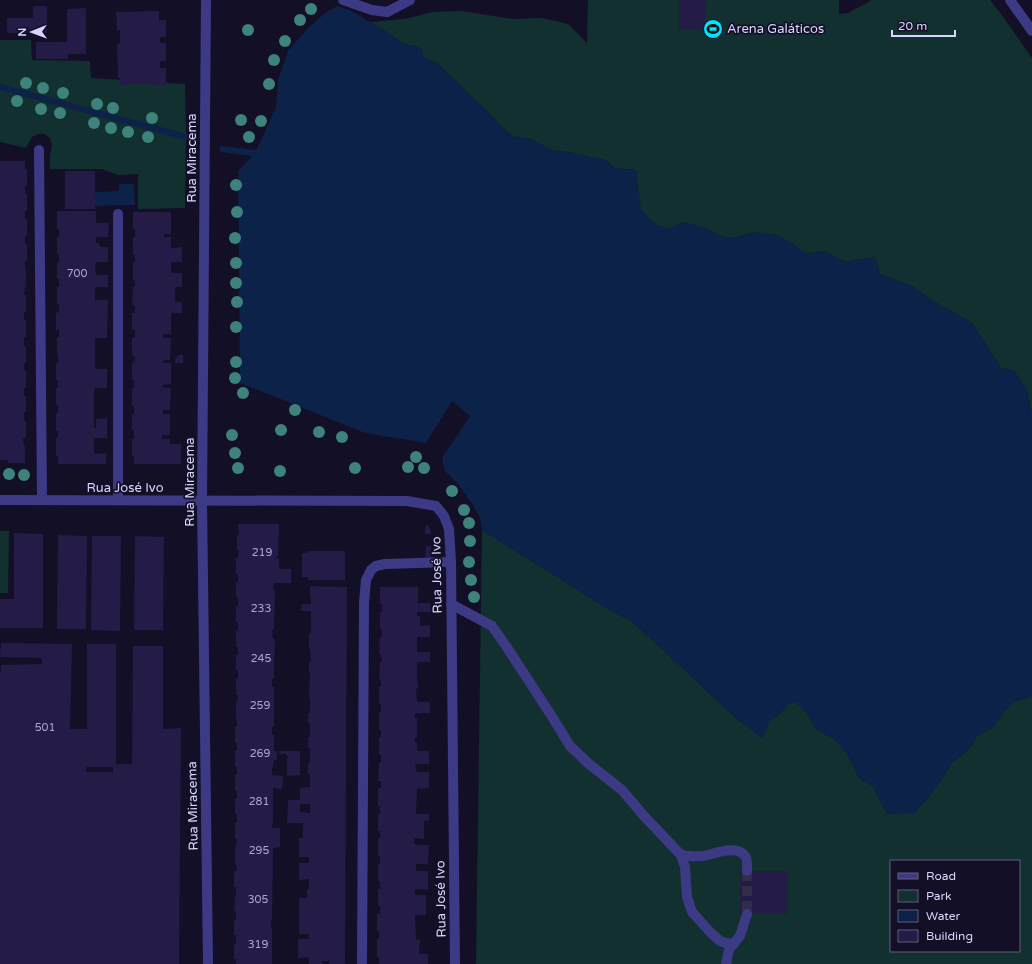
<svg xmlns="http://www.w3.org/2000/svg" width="1032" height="964" font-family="'Varela Round',sans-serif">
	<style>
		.green { fill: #12302f; fill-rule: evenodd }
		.water { fill: #0c2248 }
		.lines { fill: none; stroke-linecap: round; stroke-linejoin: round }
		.stream { stroke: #0c2248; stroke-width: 6 }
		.building { fill: #241b47; fill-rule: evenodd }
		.street-tunnel { stroke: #312d47; stroke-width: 10; stroke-dasharray: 10 5; stroke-linecap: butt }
		.lane { stroke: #3d3a85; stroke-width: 10 }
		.street { stroke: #3d3a85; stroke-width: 10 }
		.tree { fill: #3d827b }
		.labels { text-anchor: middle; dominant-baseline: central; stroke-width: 3.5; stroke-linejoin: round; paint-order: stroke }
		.number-label { font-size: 11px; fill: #aca6d1 }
		.poi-label { font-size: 13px; fill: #d9d4ff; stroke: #130f26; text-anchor: start }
		.street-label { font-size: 13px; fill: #d9d4ff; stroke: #130f26 }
	</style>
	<rect width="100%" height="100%" fill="#130f26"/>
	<g class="green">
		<path d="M588,0h251v14l9,-1 24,-13h118l14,18 28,40v354h-1l-4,-22 -13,-19 -13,-3 -29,-45 -39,-22 -21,-15 -32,-12 -5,-17 -29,5 -22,-11 -18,3 -16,-12 -36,-10 -20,6 -11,-1 -19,-9 -21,-6 -14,7 -12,-4 -9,-7 -8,-10 -4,-38 -21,-2 -11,-8 -37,-8 -16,-2 -20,-11 -16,-2 -9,-6 -16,-17 -52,-50 -15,-7 -3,-10 -16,-3 -14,-10 -20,-12 35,-3 28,-7 29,-1 50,8 30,-1 26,6 19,19z"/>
		<path d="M0,40h31l1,20 58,1 1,17 94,6 1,53 -1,71 -47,1v-35l-20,1 -16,-6h-52v-13l2,-11 -2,-7 -5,-4h-7l-6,3 -6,11 -26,-6z"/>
		<path d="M482,530l126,79 25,13 104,97 26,19 6,-16 9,-7 10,-11 8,-2 11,11 9,16 20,11 13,17 10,21 14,8 14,28 28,-2 20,-23 17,-26 19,-16 5,-10 17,-10 11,-16 10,-9 15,-5 3,-3v270h-556zM891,861h128v90h-128z"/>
		<path d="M0,531h9l-1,62h-8z"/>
	</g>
	<g class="water">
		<path d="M337,6l13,4 40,24 14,10 16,3 3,5v5l15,7 52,50 16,17 9,6 16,2 20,11 16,2 37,8 11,8 21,2 5,38 7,10 9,7 12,4 14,-7 21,6 19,9 11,1 20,-6 21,2 15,8 16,12 18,-3 22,11 29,-5 5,17 32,12 21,15 39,22 29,45 13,3 13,19 4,22h1v282l-3,3 -15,5 -10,9 -11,16 -17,10 -5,10 -19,16 -17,26 -20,24 -28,1 -14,-28 -14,-8 -10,-21 -13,-16 -20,-12 -9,-16 -11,-11 -8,2 -10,11 -9,7 -6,17 -26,-20 -104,-97 -25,-13 -126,-79 -2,-12 -7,-13 -15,-21 -13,-13 -3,-13 28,-42 -18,-15 -26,42 -61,-10 -125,-50 -2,-212 17,-18 21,-46 2,-27 10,-29 19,-22 18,-16z"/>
		<path d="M119,184h15l1,21 -40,1v-14l24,-1z"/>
	</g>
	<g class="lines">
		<g class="stream">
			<path d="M0,87l186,50"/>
			<path d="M222,149l33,4 7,3"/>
		</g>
	</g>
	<g class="building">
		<path d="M679,0h27l-1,29 -26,1z"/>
		<path d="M33,6h14v27h-40v-15h26z"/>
		<path d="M86,8v46h-18v5h-32v-17h31v-33z"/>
		<path d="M159,11v9h7v17h-6v6h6v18h-6v7h6v17h-15v-1h-22v1h-9v-7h-2l-1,-34 3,-1v-13h-3l-1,-18z"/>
		<path d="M0,161h25v8h2v17h-2v8h2v17h-2v8h2v17h-2v8h2v17h-2v8h1v18h-1l-1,8h2v17h-2v8h2v17h-2v9h2v17h-2v8h2v17h-2v8h2v16h-2v9h2v17h-3l1,8h1v17h-17v-3h-8z"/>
		<rect x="65" y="171" width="30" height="38"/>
		<path d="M57,211h39v12h13l-1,14h-12v6h3l1,4h8v15h-12l-1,5 1,8h12v12h-13v13h13l-1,38h-12v31h12v19h-12l-1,5v35h2v-9l11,-1v20h-13v16l12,-1v11h-48v-8h-2v-18h2v-7h-2v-18h2v-8h-2v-17h2v-8h-2v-17h2v-8h-1v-18h2v-7h-3v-18l3,1v-9l-2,1v-18h2v-8h-2v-17h2v-8h-2v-17h2v-8h-2z"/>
		<path d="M133,212h38v22h-7v3h7v11l11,-1v15h-11v11h11v14h-7v15h7v11h-11v21h-8v4h8l-1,22h-7v3h8v21l-8,1v3h8l-1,22h-7v4h7v21h-8v4h8v5h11v20h-47v-8h-2v-17h2v-9h-2v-16h2v-8h-2v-18h2v-8h-2v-17h2l1,-7h-3v-18h3v-8h-3v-17h3v-8h-3l1,-18h2v-7h-2v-18h2v-7h-2v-18h2v-8h-2z"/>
		<path d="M179,355h4v8h-8v-4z"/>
		<path d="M238,524h41l-1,32h-2v2h3v11h12v14h-17l-1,7h2l-1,40h-2l1,9h2l-1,31v9h-2v8h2v40h-2v8h2v16h3v9h-3l-1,8 -1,-1v8l11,1 -1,13 -9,-1v35h-1v5h8v19l-7,1 -1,72h-1v8h1v36h-36v-5h-2v-15h2v-9h-2v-15h2v-9h-2l1,-15h1v-9h-2v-16h3l-1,-8h-1v-15l1,-1 1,-8h-2v-16h2v-9h-2v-15h2v-8h-2v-16h2v-8h-2v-16h2v-8h-2v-16h2v-8h-1v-16h1l1,-8h-2v-16l2,-1v-8h-2v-15h2v-8h-2v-17l2,1v-9h-2v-16h2v-9h-2v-15h2v-8h-2v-16h2l1,-8h-2v-15h2z"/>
		<path d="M428,525l2,4 1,5h-6v-8z"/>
		<path d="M14,533l29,1v94h-43v-29h14z"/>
		<path d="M58,535l29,1 -1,93h-29z"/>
		<path d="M92,536h29l-1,95 -29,-1z"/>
		<path d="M135,536l29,1 -1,93h-29z"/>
		<path d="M426,546h5v14h-6z"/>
		<path d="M308,551h37v29h-37v-3h-6v-24h6z"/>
		<path d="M310,586l37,1 -2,377h-16v-3h-7v3h-13v-7l-11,1v-19h11v-5h-10v-36h8v-9h2v-10l-10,1v-17h10v-6h-10v-19h4v-15h-16l1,-23h12v-12l10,-1v-13h-2v-11h2v-15h-2v-11h2v-14h-2v-10h2v-14h-1l1,-26h-1v-11h2l-1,-13h-1v-15l2,-1v-22h-10l1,-7h9v-6l-1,1zM300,804h10v9l-10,-1z"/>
		<path d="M380,587h38v16h12l1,9h-14v4h3v10l10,-1v12h-13v15h13v10h-13v21h1v5h-2l1,14h13v11h-15v5h2v20h-2v5h2v8h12v13h-14l2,8h12v16l-12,1 -1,21v4h13v7h-5v18l-10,-1v6h2v1h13l-1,19h-12v7h12v19l-13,-1v6h11v20h-11l1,25 4,-1 -1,15h9v10h-49v-7h-2v-18h2v-8h-2v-17h3v-8h-2v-17h2v-8h-2v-17h2v-8h-2v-18h2v-7h-2v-17l2,-1v-7h-2v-18h3v-7h-3l1,-18h2v-8h-2v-18h2v-7h-2v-18h2v-8h-2v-17h2v-8l-2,1 1,-18h2l-1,-8h-2l1,-17h2v-8h-2v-17h2v-8h-2z"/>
		<path d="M1,643l71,1 -2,85h17v-85h29v120h16l1,-118h30v83l18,-1 -2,236h-179v-292h1v-7l41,-1v-6l-42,-1zM86,765l1,2h26v5h-27z"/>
		<path d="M279,751h21v24l-13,1v-18h1v-2l-2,-1v-1h-7z"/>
		<rect x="740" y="871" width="48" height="43"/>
	</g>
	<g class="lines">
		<path class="street-tunnel" d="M747,871v43"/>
		<g class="lane">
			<path d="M39,150l3,350"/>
			<path d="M118,500v-286"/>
			<path d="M362,964l2,-361 2,-23 5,-10 5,-4 9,-2 66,-2"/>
		</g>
		<g class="street">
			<path d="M206,0l-4,501 6,463"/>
			<path d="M343,0l29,10 15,2 23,-12"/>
			<path d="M1010,0l22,31"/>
			<path d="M0,500l407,1 29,5 8,10 5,13 2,33 4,402"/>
			<path d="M451,604l41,22 14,20 45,69 19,31 19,18 33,26 22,26 37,39"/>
			<path d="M734,944l-8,-1 -6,-2 -9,-8 -19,-21 -5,-15 -2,-30 -4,-12c8,1 15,2 22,1 11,-2 34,-12 42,0 3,4 2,10 2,15"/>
			<path d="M726,964l3,-15 11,-13 7,-22"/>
		</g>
	</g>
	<g class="tree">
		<circle cx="311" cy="9" r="6"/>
		<circle cx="300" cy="20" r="6"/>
		<circle cx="248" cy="30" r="6"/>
		<circle cx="285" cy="41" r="6"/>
		<circle cx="274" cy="60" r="6"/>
		<circle cx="26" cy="83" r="6"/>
		<circle cx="269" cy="84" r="6"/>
		<circle cx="43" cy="88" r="6"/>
		<circle cx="63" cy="93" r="6"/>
		<circle cx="17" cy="101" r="6"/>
		<circle cx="97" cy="104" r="6"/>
		<circle cx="113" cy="108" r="6"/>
		<circle cx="41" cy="109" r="6"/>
		<circle cx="60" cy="113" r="6"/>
		<circle cx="152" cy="118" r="6"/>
		<circle cx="241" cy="120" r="6"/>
		<circle cx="261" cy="121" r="6"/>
		<circle cx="94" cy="123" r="6"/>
		<circle cx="111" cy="128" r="6"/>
		<circle cx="128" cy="132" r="6"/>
		<circle cx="148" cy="137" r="6"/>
		<circle cx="249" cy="137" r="6"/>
		<circle cx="236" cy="185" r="6"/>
		<circle cx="237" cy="212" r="6"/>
		<circle cx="235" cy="238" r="6"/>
		<circle cx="236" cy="263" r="6"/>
		<circle cx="236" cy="283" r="6"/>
		<circle cx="237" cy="302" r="6"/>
		<circle cx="236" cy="327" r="6"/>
		<circle cx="236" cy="362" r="6"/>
		<circle cx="235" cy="378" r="6"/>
		<circle cx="243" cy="393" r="6"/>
		<circle cx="295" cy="410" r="6"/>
		<circle cx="281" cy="430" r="6"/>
		<circle cx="319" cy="432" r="6"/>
		<circle cx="232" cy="435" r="6"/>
		<circle cx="342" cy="437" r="6"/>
		<circle cx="235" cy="453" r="6"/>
		<circle cx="416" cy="457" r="6"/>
		<circle cx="408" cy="467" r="6"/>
		<circle cx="238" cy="468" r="6"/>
		<circle cx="355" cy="468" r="6"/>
		<circle cx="424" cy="468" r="6"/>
		<circle cx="280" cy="471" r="6"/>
		<circle cx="9" cy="474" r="6"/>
		<circle cx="24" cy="475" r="6"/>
		<circle cx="452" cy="491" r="6"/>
		<circle cx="464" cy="510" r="6"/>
		<circle cx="469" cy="523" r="6"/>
		<circle cx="470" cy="541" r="6"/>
		<circle cx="469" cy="562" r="6"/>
		<circle cx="471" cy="580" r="6"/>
		<circle cx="474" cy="597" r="6"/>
	</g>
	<defs>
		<g id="stadium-disc" transform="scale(1)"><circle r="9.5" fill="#00e5ff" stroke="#130f26"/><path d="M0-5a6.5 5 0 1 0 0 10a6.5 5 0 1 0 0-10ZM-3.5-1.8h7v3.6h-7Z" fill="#111"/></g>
	</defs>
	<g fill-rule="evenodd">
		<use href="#stadium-disc" x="713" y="29"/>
	</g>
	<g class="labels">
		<g class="number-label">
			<text x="77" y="273">700</text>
			<text x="262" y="552">219</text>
			<text x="261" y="608">233</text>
			<text x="261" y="658">245</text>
			<text x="260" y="705">259</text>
			<text x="45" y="727">501</text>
			<text x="260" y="753">269</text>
			<text x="259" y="801">281</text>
			<text x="259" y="850">295</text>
			<text x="258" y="899">305</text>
			<text x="258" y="944">319</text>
		</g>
		<g class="poi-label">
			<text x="727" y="29">Arena Galáticos</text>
		</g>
		<g class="street-label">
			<text transform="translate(192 158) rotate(-90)">Rua Miracema</text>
			<text transform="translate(190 482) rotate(-90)">Rua Miracema</text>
			<text x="125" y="488">Rua José Ivo</text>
			<text transform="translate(437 575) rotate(-91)">Rua José Ivo</text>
			<text transform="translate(193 806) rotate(-91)">Rua Miracema</text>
			<text transform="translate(441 899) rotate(-91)">Rua José Ivo</text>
		</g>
	</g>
	<rect x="890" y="860" width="130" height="92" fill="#130f26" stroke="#625e7d"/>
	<rect x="898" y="873" width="20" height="6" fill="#3d3a85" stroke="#625e7d"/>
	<text x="926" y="880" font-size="12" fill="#d9d4ff">Road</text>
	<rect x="898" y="890" width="20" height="12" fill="#12302f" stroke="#625e7d"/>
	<text x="926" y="900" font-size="12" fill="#d9d4ff">Park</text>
	<rect x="898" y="910" width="20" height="12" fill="#0c2248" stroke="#625e7d"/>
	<text x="926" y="920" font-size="12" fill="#d9d4ff">Water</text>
	<rect x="898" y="930" width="20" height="12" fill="#241b47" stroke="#625e7d"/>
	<text x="926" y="940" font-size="12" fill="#d9d4ff">Building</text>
	<g transform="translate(32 32) rotate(269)" stroke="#130f26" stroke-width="3" paint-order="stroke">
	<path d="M0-3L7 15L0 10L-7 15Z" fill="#d9d4ff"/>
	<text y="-6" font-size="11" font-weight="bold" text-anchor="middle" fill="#d9d4ff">N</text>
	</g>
	<path d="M892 30v6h63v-6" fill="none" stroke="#d9d4ff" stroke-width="2"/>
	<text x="898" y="30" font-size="12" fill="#d9d4ff" stroke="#130f26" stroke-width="3" paint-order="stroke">20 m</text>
</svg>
